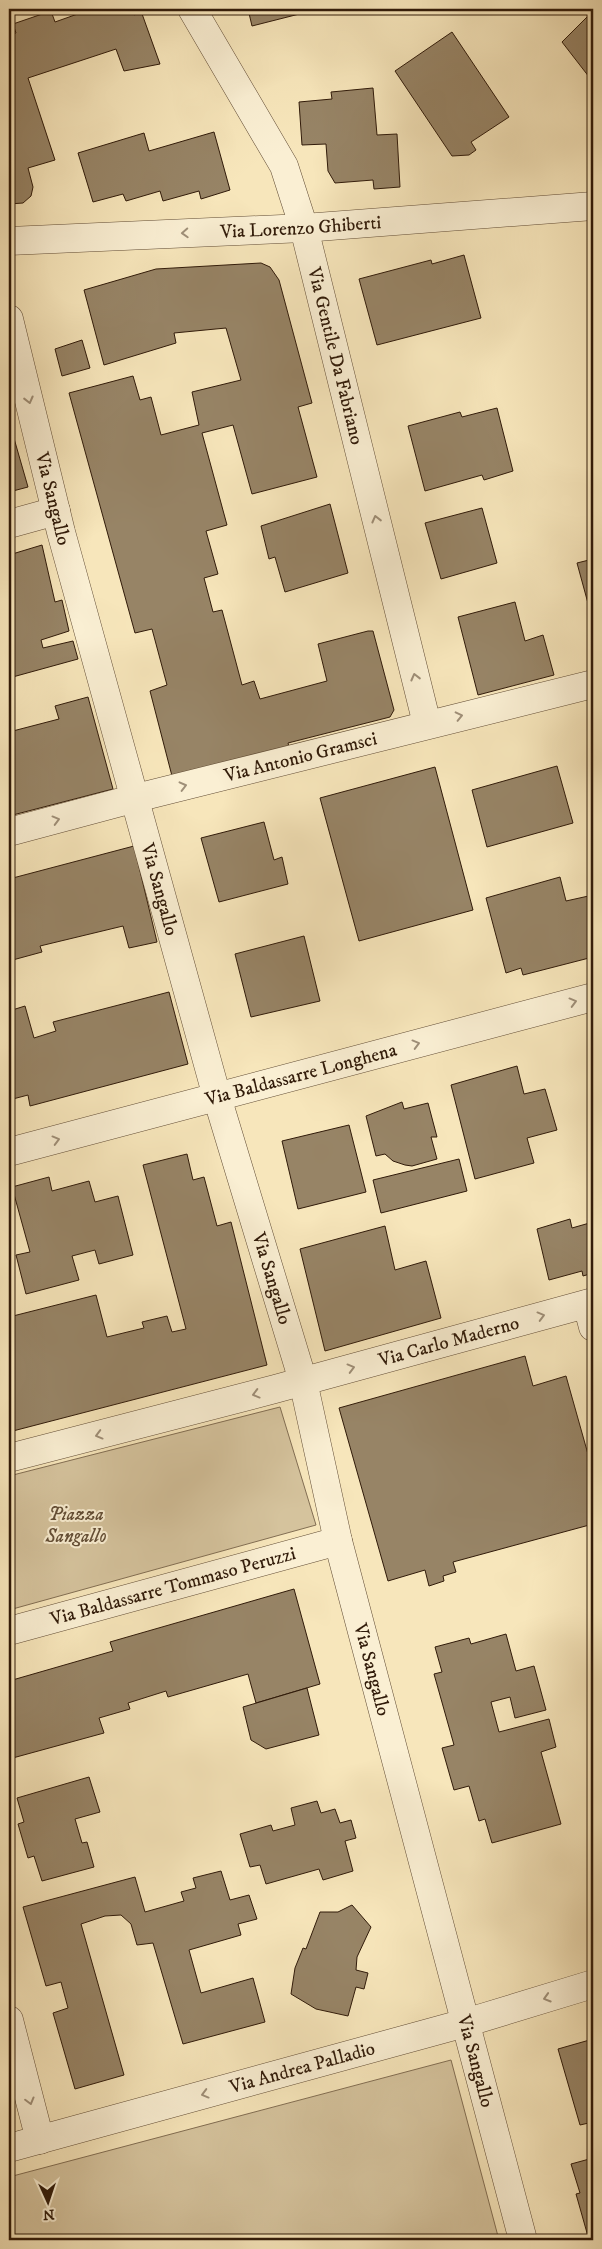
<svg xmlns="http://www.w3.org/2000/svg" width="602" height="2249" font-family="'IM FELL DW Pica',serif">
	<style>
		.green { fill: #d5c39d; stroke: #826e53 }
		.building { fill: #978466; stroke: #301a09 }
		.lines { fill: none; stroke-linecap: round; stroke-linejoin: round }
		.street-casing { stroke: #624d36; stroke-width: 29 }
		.street { stroke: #faefd3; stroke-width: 28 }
		.oneway { stroke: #9f8f78 }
		.labels { text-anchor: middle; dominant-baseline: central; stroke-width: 4; stroke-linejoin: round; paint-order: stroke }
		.street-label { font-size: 19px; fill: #301a09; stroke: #faefd3 }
		.park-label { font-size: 19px; font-style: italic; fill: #624d35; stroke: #faefd3 }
	</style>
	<rect width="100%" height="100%" fill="#f7e6bb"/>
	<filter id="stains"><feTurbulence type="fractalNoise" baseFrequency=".004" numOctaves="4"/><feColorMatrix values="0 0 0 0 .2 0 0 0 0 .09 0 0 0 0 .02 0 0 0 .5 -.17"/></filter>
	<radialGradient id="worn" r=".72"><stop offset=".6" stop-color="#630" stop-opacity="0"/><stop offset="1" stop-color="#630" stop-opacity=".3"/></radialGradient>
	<g class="green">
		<path d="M280,1407l36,118 -307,85v-134z"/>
		<path d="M451,2060l48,180h-490v-63z"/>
	</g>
	<g class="building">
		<path d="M86,9h45l3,6 7,-4 19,53 -36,7 -8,-22 -88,29 27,82 -27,8 5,19 -2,9 -8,7 -14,1v-169l7,-2 -3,-9 38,-13 4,11 31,-11z"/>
		<path d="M248,9h71l-67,17z"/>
		<path d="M593,11v71l-31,-40z"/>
		<path d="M452,32l57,85 -38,25 5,8 -7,5 -17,1 -57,-85z"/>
		<path d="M373,88l4,47 20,-1 3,53 -26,2 -1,-9 -38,3 -7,-12 -2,-27 -24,1 -3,-43 33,-3 -1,-7z"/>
		<path d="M214,132l16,58 -29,9 -2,-8 -36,10 -3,-10 -34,10 -3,-7 -30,8 -15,-49 66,-20 5,18z"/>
		<path d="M464,255l17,63 -104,27 -18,-66 72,-19 1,4z"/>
		<path d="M261,263l9,4 9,13 33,123 -14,4 19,70 -65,17 -19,-69 -31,8 25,92 -21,6 12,43 -14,4 9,34 9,-2 20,75 12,-4 6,18 67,-18 -9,-37 50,-13h5l21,79 -4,7 -102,26 1,4 -117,29 -22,-85 17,-6 -15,-56 -17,4 -66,-240 64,-17 7,24 11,-3 10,38 38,-10 -7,-33 49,-12 -15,-52 -52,5 2,10 -72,22 -20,-75 72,-21z"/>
		<path d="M82,340l8,28 -28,8 -7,-27z"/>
		<path d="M497,408l16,63 -29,9 -2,-5 -57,16 -17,-65 52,-14 2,5z"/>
		<path d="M9,421l19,66 -19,5z"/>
		<path d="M330,504l18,69 -63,19 -10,-35 -6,2 -8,-33z"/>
		<path d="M482,508l15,55 -56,16 -16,-56z"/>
		<path d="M42,545l13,57 7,-2 7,31 -28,9 2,8 30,-7 5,18 -69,19v-30l2,-1 -2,-6v-86z"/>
		<path d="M593,559v58l-1,1 -15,-55z"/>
		<path d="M515,602l10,39 18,-6 11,40 -76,20 -20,-78z"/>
		<path d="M88,697l25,92 -104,27v-84l50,-13 -4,-13z"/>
		<path d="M557,766l16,57 -86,24 -15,-57z"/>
		<path d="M435,767l38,143 -114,31 -39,-143z"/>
		<path d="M264,822l10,38 8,-3 6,27 -69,18 -18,-64z"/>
		<path d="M134,846l23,96 -28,6 -6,-22 -83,20 2,6 -33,9v-82z"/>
		<path d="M560,877l6,24 27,-6v62l-70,18 -2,-7 -15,5 -20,-75z"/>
		<path d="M304,936l16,65 -69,16 -16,-63z"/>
		<path d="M169,992l19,72 -158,42 -2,-11 -19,5v-89l16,-5 9,32 22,-7 -3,-9z"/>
		<path d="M517,1066l7,28 21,-5 12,41 -30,8 7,25 -59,16 -24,-94z"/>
		<path d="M402,1102l2,7 24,-6 9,34h-6l6,22 -25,7 -7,-1 -12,-4 -8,-7 -9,2 -10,-40z"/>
		<path d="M349,1125l17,67 -68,17 -16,-68z"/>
		<path d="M187,1154l6,26 11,-3 13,49 14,-4 36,143 -258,67v-115l87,-22 11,42 37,-9 -2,-6 25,-6 5,16 14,-3 -43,-164z"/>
		<path d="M459,1159l8,32 -86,22 -8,-33z"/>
		<path d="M49,1177l3,14 37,-10 6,21 23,-6 15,59 -34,9 -4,-14 -23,6 7,24 -53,14 -10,-39 14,-3 -18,-65z"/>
		<path d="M570,1219l2,9 21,-6v51l-10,3 -1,-5 -33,9 -12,-51z"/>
		<path d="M385,1226l10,44 31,-9 15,57 -116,33 -25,-102z"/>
		<path d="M525,1356l8,30 33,-10 27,96v52l-140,38 3,10 -13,4 1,5 -15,5 -4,-16 -37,11 -49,-173z"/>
		<path d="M294,1589l26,95 -64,19 -8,-29 -80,23 -2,-6 -38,12 2,6 -31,9 5,15 -95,26v-78l104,-30 -3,-9z"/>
		<path d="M506,1634l10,37 18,-5 12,44 -31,8 -5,-21 -19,5 8,30 50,-13 7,28 -15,5 20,72 -69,19 -7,-24 -6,2 -10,-35 -15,4 -12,-42 12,-3 -20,-71 8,-2 -7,-25 34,-9 2,6z"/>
		<path d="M307,1688l12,47 -53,14 -15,-9 -8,-33z"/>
		<path d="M89,1777l11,35 -25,7 7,24 5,-1 7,25 -52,14 -8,-25 -6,2 -10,-34 6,-2 -7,-24z"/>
		<path d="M317,1801l4,12 14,-4 5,14 11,-3 5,18 -11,3 8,30 -30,9 -4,-11 -53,15 -6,-19 -10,2 -10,-33 31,-9 2,6 22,-6 -4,-17z"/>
		<path d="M221,1871l9,29 19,-5 8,24 -19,5 3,11 -52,15 12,43 52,-15 12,44 -82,22 -30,-101 -16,2 -6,-21 -10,-9 -16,1 -24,8 43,151 -49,14 -22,-76 15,-5 -7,-26 -15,4 -23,-79 112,-30 10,35 39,-11 -3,-9 15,-4 -3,-10z"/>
		<path d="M352,1905l19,22 -14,30 -1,13 12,3 -4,16 -8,-2 -8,29 -32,-7 -25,-15 4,-26 8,-20 3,1 14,-37h18z"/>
		<path d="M593,2039v83l-13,3 -22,-76z"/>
		<path d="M593,2158v82h-4l-13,-46 4,-1 -9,-29z"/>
	</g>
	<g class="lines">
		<g class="street-casing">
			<g id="street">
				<path id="s1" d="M192,9l92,157 20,62 123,496"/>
				<path id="s2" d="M9,241l295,-13 289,-22"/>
				<path id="s3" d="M9,319l52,213 156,565 86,284 35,160 185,699"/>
				<path d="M9,524l47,-13"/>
				<path id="s4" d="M9,832l127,-34 457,-114"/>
				<path id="s5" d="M9,1152l584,-155"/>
				<path d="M587,1304l6,23"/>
				<path id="s6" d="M9,1458l266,-69 318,-87"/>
				<path id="s7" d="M9,1631l329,-90"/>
				<path d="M9,2020l31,120"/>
				<path id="s8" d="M9,2148l456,-125 128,-39"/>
			</g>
		</g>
		<use href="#street" class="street"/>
	</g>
	<defs><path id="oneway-chevron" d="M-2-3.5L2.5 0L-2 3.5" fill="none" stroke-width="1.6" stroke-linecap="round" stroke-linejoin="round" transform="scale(1.25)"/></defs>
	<g class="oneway">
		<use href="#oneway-chevron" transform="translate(185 233) rotate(177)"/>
		<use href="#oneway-chevron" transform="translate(29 400) rotate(76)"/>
		<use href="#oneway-chevron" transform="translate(376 519) rotate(-104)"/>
		<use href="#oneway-chevron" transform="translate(415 677) rotate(-104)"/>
		<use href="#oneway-chevron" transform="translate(459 716) rotate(-13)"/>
		<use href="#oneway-chevron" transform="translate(183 786) rotate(-14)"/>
		<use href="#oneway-chevron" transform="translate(56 820) rotate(-15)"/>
		<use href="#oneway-chevron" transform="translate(573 1002) rotate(-15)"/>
		<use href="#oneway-chevron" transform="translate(416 1044) rotate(-15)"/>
		<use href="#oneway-chevron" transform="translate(56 1140) rotate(-15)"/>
		<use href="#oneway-chevron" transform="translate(541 1316) rotate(-15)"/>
		<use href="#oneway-chevron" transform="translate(351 1368) rotate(-15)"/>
		<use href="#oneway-chevron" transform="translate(256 1394) rotate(165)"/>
		<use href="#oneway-chevron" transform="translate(99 1435) rotate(165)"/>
		<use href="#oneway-chevron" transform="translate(547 1998) rotate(163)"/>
		<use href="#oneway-chevron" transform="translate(205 2094) rotate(165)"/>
		<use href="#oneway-chevron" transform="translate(30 2101) rotate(75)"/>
	</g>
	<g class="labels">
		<g class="street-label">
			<text stroke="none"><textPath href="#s2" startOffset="292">Via Lorenzo Ghiberti</textPath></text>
			<text stroke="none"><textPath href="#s1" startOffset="379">Via Gentile Da Fabriano</textPath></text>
			<text stroke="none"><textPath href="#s3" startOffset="185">Via Sangallo</textPath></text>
			<text stroke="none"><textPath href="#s4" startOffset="301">Via Antonio Gramsci</textPath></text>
			<text stroke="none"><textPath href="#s3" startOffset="590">Via Sangallo</textPath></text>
			<text stroke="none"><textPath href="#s5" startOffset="302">Via Baldassarre Longhena</textPath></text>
			<text stroke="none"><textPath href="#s3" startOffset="995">Via Sangallo</textPath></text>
			<text stroke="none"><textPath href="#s6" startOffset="455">Via Carlo Maderno</textPath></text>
			<text stroke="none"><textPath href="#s7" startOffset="170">Via Baldassarre Tommaso Peruzzi</textPath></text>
			<text stroke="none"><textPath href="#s3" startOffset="1399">Via Sangallo</textPath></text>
			<text stroke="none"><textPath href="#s3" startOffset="1804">Via Sangallo</textPath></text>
			<text stroke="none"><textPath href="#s8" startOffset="304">Via Andrea Palladio</textPath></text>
		</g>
		<g class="park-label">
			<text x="76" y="1514">Piazza<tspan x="76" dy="22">Sangallo</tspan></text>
		</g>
	</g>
	<rect width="602" height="2249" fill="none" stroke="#f7e6bb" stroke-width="30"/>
	<rect x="10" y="10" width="582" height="2229" fill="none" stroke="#301a09" stroke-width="2.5"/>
	<rect x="15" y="15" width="572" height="2219" fill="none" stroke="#301a09"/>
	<g transform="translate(48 2202) rotate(177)" stroke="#faefd3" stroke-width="4" paint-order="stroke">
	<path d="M0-4L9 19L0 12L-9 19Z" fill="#301a09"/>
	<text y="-8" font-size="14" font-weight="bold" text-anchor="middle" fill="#301a09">N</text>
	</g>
	<rect width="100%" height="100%" filter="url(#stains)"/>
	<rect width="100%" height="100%" fill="url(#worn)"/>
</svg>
